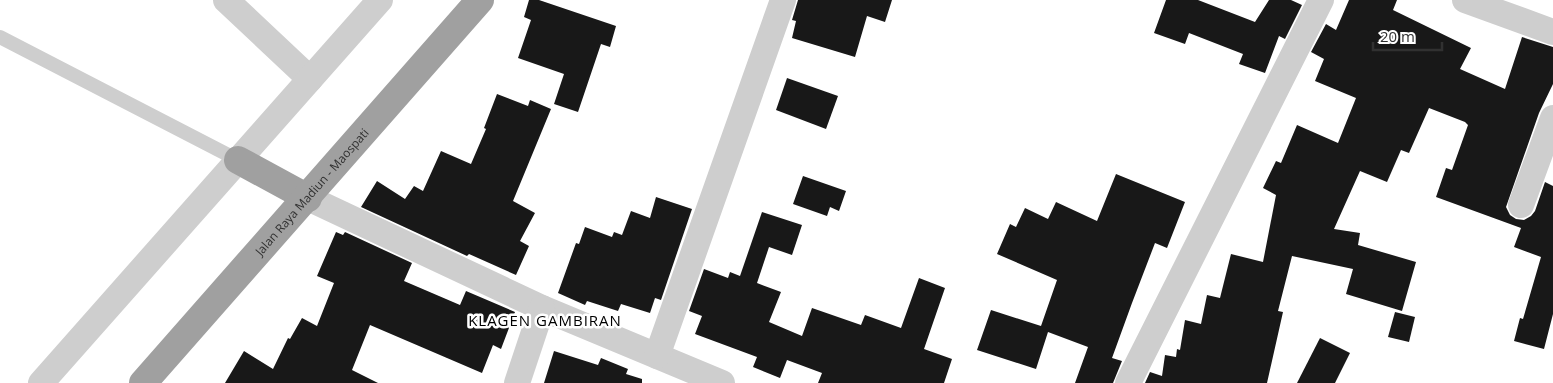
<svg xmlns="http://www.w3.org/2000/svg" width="1553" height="383" font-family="'Open Sans',sans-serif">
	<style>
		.building { fill: #181818 }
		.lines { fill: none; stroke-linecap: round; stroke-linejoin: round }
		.service { stroke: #cecece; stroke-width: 14 }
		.minor { stroke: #cecece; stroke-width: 26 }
		.trunk { stroke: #a0a0a0; stroke-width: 28 }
		.labels { text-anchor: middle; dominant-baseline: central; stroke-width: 5; stroke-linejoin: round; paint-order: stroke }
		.street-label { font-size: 12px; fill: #313131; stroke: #fff }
		.quarter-label { font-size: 15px; letter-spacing: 1px; fill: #000; stroke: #fff }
	</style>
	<rect width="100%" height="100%" fill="#fff"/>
	<g class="building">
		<path d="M529,0h10l77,26 -6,21 -9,-3 -23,68 -24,-8 10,-30 -46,-16 13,-38 -7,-3z"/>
		<path d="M798,0h94l-7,22 -18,-6 -12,41 -63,-19 4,-17 -4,-1z"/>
		<path d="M1166,0h32l57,22 14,-22h22l11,5 -17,34 -6,-3 -14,37 -26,-9 4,-10 -54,-21 -4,11 -31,-11z"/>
		<path d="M1349,0h48l-4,10 78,38 -11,21 45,20 17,-52 31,10v37l-14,29 -33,94 4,8 6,4 8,1 7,-4 4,-5 10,-29 8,4v128l-9,35 -30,-8 6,-23 3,1 18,-62 -27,-10 7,-19 -85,-31 10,-29 6,2 16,-45 -3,-3 -36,-14 -20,45 -8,-3 -14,32 -27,-11 -26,58 26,4 -2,12 58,17 -14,49 -56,-17 7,-25 -61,-13 -14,55 5,1 -16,71h-122l5,-11 12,4 3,-21 11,2 1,-8 3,1 5,-30 16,4 6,-29 13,3 11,-44 32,8 13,-67 -13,-7 13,-27 5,2 16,-38 41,18 18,-45 -41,-17 9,-22 -13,-7 15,-28 10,6z"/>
		<path d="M787,78l51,18 -12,33 -50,-19z"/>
		<path d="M497,94l31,12 2,-6 21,9 -38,92 22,12 -15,28 9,5 -13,29 -47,-21 -2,2 -106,-49 16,-26 28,18 9,-13 9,5 18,-40 30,13 15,-35 -2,-1z"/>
		<path d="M1116,174l69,28 -18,46 -12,-5 -23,60 -20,55 10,3 -9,22h-38l13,-36 -40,-15 -12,37 -59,-19 14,-40 50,16 16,-46 -60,-26 13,-30 6,3 9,-19 23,11 8,-17 41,19z"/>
		<path d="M803,176l43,15 -7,20 -9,-4 -3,9 -34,-12z"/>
		<path d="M656,197l36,12 -31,91 -6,-2 -5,15 -29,-9 -3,7 -31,-10 -2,4 -27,-12 18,-50 3,1 6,-17 27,10 2,-5 8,3 9,-24 19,7z"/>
		<path d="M762,212l40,13 -10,30 -23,-8 -12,36 24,9 -12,30 33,14 10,-28 49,17 4,-10 36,13 18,-50 26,10 -21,61 28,10 -8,24h-126l4,-10 -35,-13 -7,18 -27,-11 4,-10 -62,-23 7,-18 -13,-5 15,-42 24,9 2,-6 10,4z"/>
		<path d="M336,232l7,3 2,-3 67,31 -8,18 56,24 6,-14 49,21 -14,37 -8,-4 -11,28 -112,-48 -18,45 26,13h-153l19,-32 29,18 15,-31 2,1 12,-21 15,8 17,-43 -17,-7z"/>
		<path d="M1395,312l20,5 -6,25 -21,-5z"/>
		<path d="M1320,338l30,15 -15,30h-38z"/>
		<path d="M554,351l44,14 3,-7 27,11 -2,5 16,5v4h-98z"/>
	</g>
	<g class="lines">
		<path class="service" d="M0,37l238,123"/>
		<g class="minor">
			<path d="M226,0l84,79"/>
			<path d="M1465,0l88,32"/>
			<path d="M308,198l234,110 180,75"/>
			<path d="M1521,205l32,-87"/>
			<path d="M657,356l126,-356"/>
			<path d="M41,383l339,-383"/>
			<path d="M517,383l25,-75"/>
			<path d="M1128,383l193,-383"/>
		</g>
		<g class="trunk">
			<path d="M238,160l70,38"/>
			<path id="s1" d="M143,383l337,-383"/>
		</g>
	</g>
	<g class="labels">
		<g class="street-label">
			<text stroke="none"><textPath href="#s1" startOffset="255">Jalan Raya Madiun - Maospati</textPath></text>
		</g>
		<g class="quarter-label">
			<text x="545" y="320">KLAGEN GAMBIRAN</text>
		</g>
	</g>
	<path d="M1373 42v8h69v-8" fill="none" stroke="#313131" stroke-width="2.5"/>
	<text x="1380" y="42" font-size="15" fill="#313131" stroke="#ffffff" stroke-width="4" paint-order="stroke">20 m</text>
</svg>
